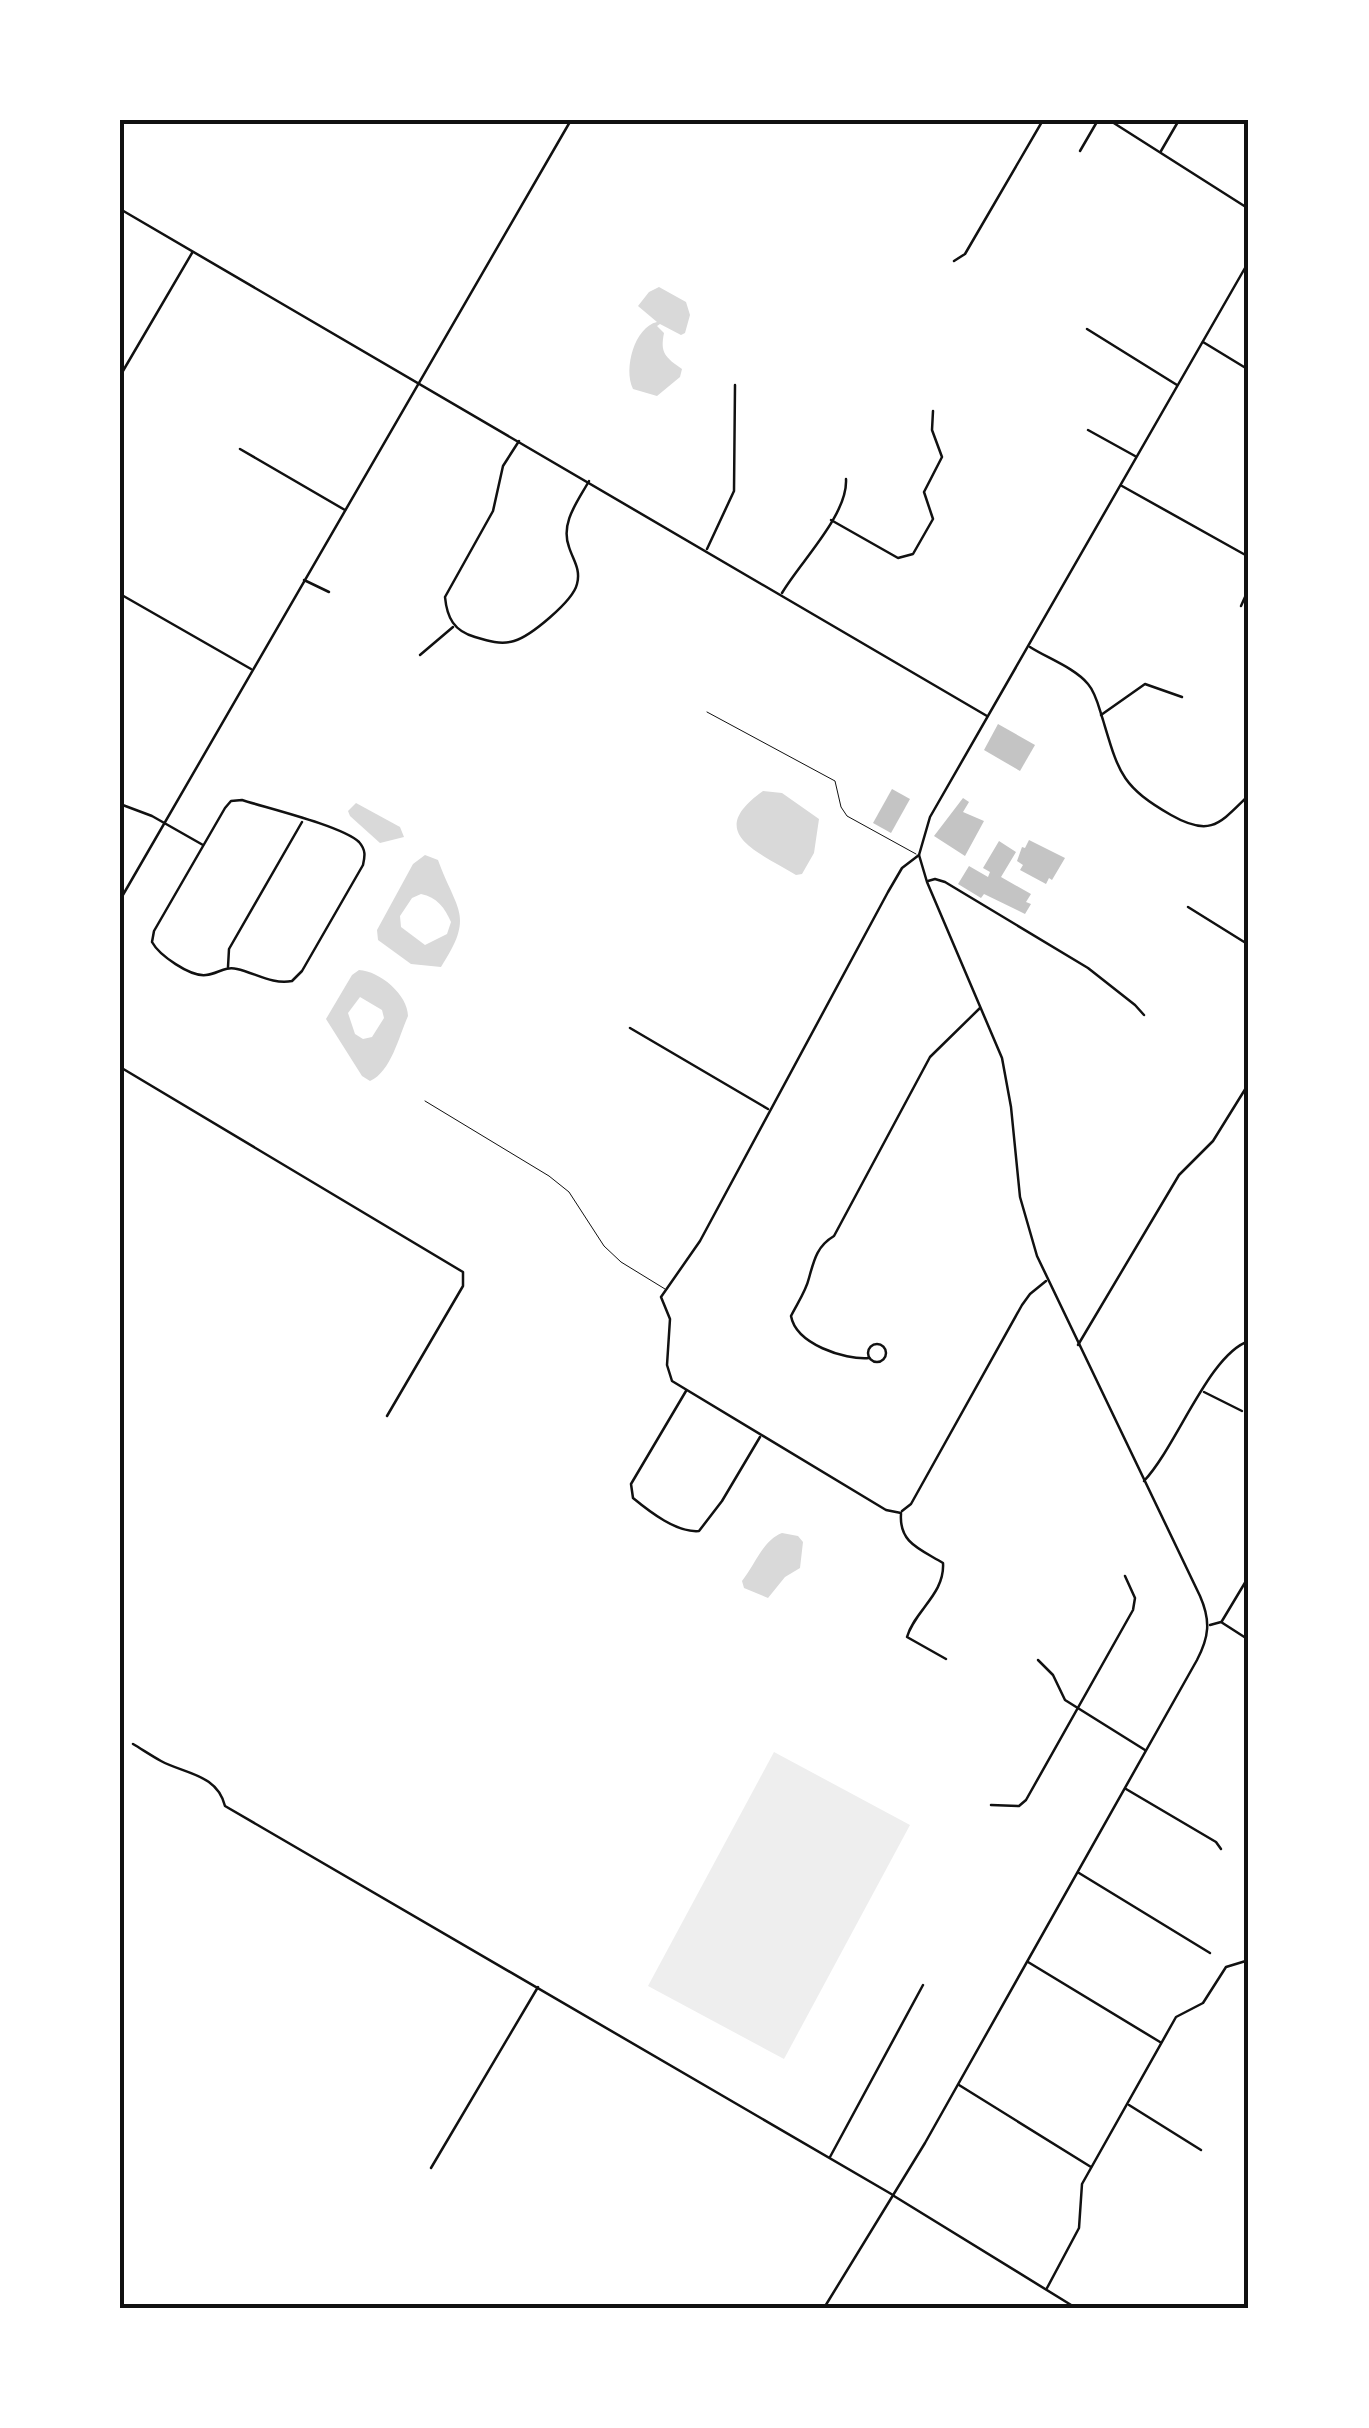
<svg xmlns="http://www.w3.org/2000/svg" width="1369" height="2428" font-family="Raleway,sans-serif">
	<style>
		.green { fill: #eee }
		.water { fill: #d9d9d9; fill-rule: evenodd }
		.building { fill: #c4c4c4 }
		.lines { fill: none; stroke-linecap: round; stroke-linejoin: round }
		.service { stroke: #111; stroke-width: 1 }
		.minor { stroke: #111; stroke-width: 2.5 }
		.tertiary { stroke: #111; stroke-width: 2.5 }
		.secondary { stroke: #111; stroke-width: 2.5 }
		.neatline { fill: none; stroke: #111; stroke-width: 4 }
	</style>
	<rect width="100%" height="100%" fill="#fff"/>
	<path class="green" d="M774,1752l136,73 -126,234 -136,-73z"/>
	<g class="water">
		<path d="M659,287l27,15 4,13 -5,18 -4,2 -21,-11 -3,2 7,7c-4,20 1,24 18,36l-2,8 -23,19 -24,-7c-10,-21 2,-62 24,-67l-19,-16 11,-14z"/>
		<path d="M763,791l19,2 37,26 -5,34 -12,21 -6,1c-39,-24 -92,-42 -33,-84z"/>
		<path d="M356,803l44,24 4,10 -24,6 -30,-27 -2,-5z"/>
		<path d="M425,855l13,5c19,52 37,55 3,107l-30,-3 -33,-24 -1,-10 36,-66zM421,894c16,3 24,14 30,28l-4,12 -22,11 -24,-18 -1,-11 12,-18z"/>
		<path d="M359,970c21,1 49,25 49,46 -9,20 -17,56 -38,65l-8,-5 -36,-57 26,-44zM360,997l22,13 2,8 -12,19 -9,2 -8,-5 -7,-21z"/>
		<path d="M782,1533l16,3 5,6 -3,26 -15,9 -17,21 -24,-10 -2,-7c13,-16 21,-41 40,-48z"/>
	</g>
	<g class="building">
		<path d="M998,724l37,21 -15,26 -36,-21z"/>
		<path d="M892,789l18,10 -19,34 -18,-10z"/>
		<path d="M963,798l6,4 -6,10 21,9 -19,35 -31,-20z"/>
		<path d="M1029,840l36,18 -13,22 -3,-2 -3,6 -26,-14 3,-5 -6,-4 5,-14 3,1z"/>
		<path d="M999,841l17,11 -15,25 30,17 -5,8 5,2 -6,10 -41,-20 -3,4 -23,-14 11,-18 19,11 2,-5 -7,-4z"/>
	</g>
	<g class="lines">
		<g class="service">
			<path d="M707,712l128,69 6,26 6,9 69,38"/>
			<path d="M425,1101l124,75 20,16 35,54 17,16 44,27"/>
		</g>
		<g class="minor">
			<path d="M1109,120l140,89"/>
			<path d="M1080,151l18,-31"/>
			<path d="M1161,151l18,-31"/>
			<path d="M954,261l11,-7 78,-134"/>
			<path d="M1087,329l90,56"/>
			<path d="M1203,342l46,28"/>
			<path d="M120,376l72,-123"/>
			<path d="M1088,430l47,26"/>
			<path d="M519,441l-16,25 -10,45 -48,86c2,21 9,34 30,40 13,4 26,8 39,4 17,-5 59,-40 63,-57 4,-15 -4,-24 -8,-37 -9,-24 9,-46 20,-66"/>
			<path d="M240,449l105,61"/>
			<path d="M1122,486l127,71"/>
			<path d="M831,520l67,38 15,-4 20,-35 -9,-27 18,-35 -10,-27 1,-19"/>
			<path d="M707,549l27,-58 1,-106"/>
			<path d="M304,580l25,12"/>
			<path d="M782,593c18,-31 66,-78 64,-114"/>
			<path d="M120,594l131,75"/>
			<path d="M1241,606l8,-18"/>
			<path d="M1030,647c17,11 45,21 58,37 8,9 11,24 15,36 16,53 18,66 68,95 40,23 49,8 78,-20"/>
			<path d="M420,655l33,-28"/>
			<path d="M1101,715l44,-31 37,13"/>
			<path d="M242,800c25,8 100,26 117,42 7,8 6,14 4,23l-61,106 -10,10c-19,4 -37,-8 -55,-12 -13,-3 -19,5 -31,6 -16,2 -47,-20 -54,-33l2,-11 71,-123 6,-7z"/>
			<path d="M120,804l32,12 51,29"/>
			<path d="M928,881l7,-2 10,3 143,86 47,37 9,10"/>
			<path d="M1188,907l61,38"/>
			<path d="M228,967l1,-18 73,-127"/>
			<path d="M630,1028l138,81"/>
			<path d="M120,1067l343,205v14l-76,130"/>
			<circle cx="877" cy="1353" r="9"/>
			<path d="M1078,1345l101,-170 34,-34 36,-58"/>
			<path d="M869,1358c-25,2 -73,-14 -78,-42 6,-12 15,-25 18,-38 5,-18 8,-32 25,-42l96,-179 50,-49"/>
			<path d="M686,1391l-55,93 2,14c17,14 44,35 66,33l23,-30 38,-64"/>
			<path d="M1204,1392l38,19"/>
			<path d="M1144,1481c33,-35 65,-127 105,-140"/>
			<path d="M902,1511l9,-7 111,-199 8,-11 16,-13"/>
			<path d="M901,1513l-15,-3 -214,-129 -5,-16 3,-46 -9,-22 39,-56 188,-349 14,-24 17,-13"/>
			<path d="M901,1514c-2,29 19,35 42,49 2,31 -28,47 -36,74l39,22"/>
			<path d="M1222,1621l27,-45"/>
			<path d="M1038,1660l15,15 12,25 80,50"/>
			<path d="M1249,1732v12"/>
			<path d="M133,1744c10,6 19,12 28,17 24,13 56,13 64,45l668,389"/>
			<path d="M1126,1789l90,53 5,7"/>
			<path d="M991,1805l28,1 7,-6 107,-190 2,-12 -10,-22"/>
			<path d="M1079,1873l131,80"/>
			<path d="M1028,1962l132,80"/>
			<path d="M959,2085l132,82"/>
			<path d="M1129,2105l72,45"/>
			<path d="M830,2157l93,-172"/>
			<path d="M431,2168l107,-181"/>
			<path d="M1047,2288l32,-60 3,-44 94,-167 27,-14 23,-36 23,-7"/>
		</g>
		<g class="tertiary">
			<path d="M120,209l867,507"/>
			<path d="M1210,1625l11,-3 28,18"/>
			<path d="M894,2196l182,112"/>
			<path d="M824,2308l101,-165 272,-483c12,-23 14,-39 3,-64l-163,-340 -17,-59 -9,-90 -9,-49 -75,-176 -8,-27 11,-38 319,-556"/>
		</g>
		<path class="secondary" d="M120,900l451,-780"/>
	</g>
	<rect width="1369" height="2428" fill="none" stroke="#ffffff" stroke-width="245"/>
	<rect x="122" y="122" width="1124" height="2184" class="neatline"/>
</svg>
